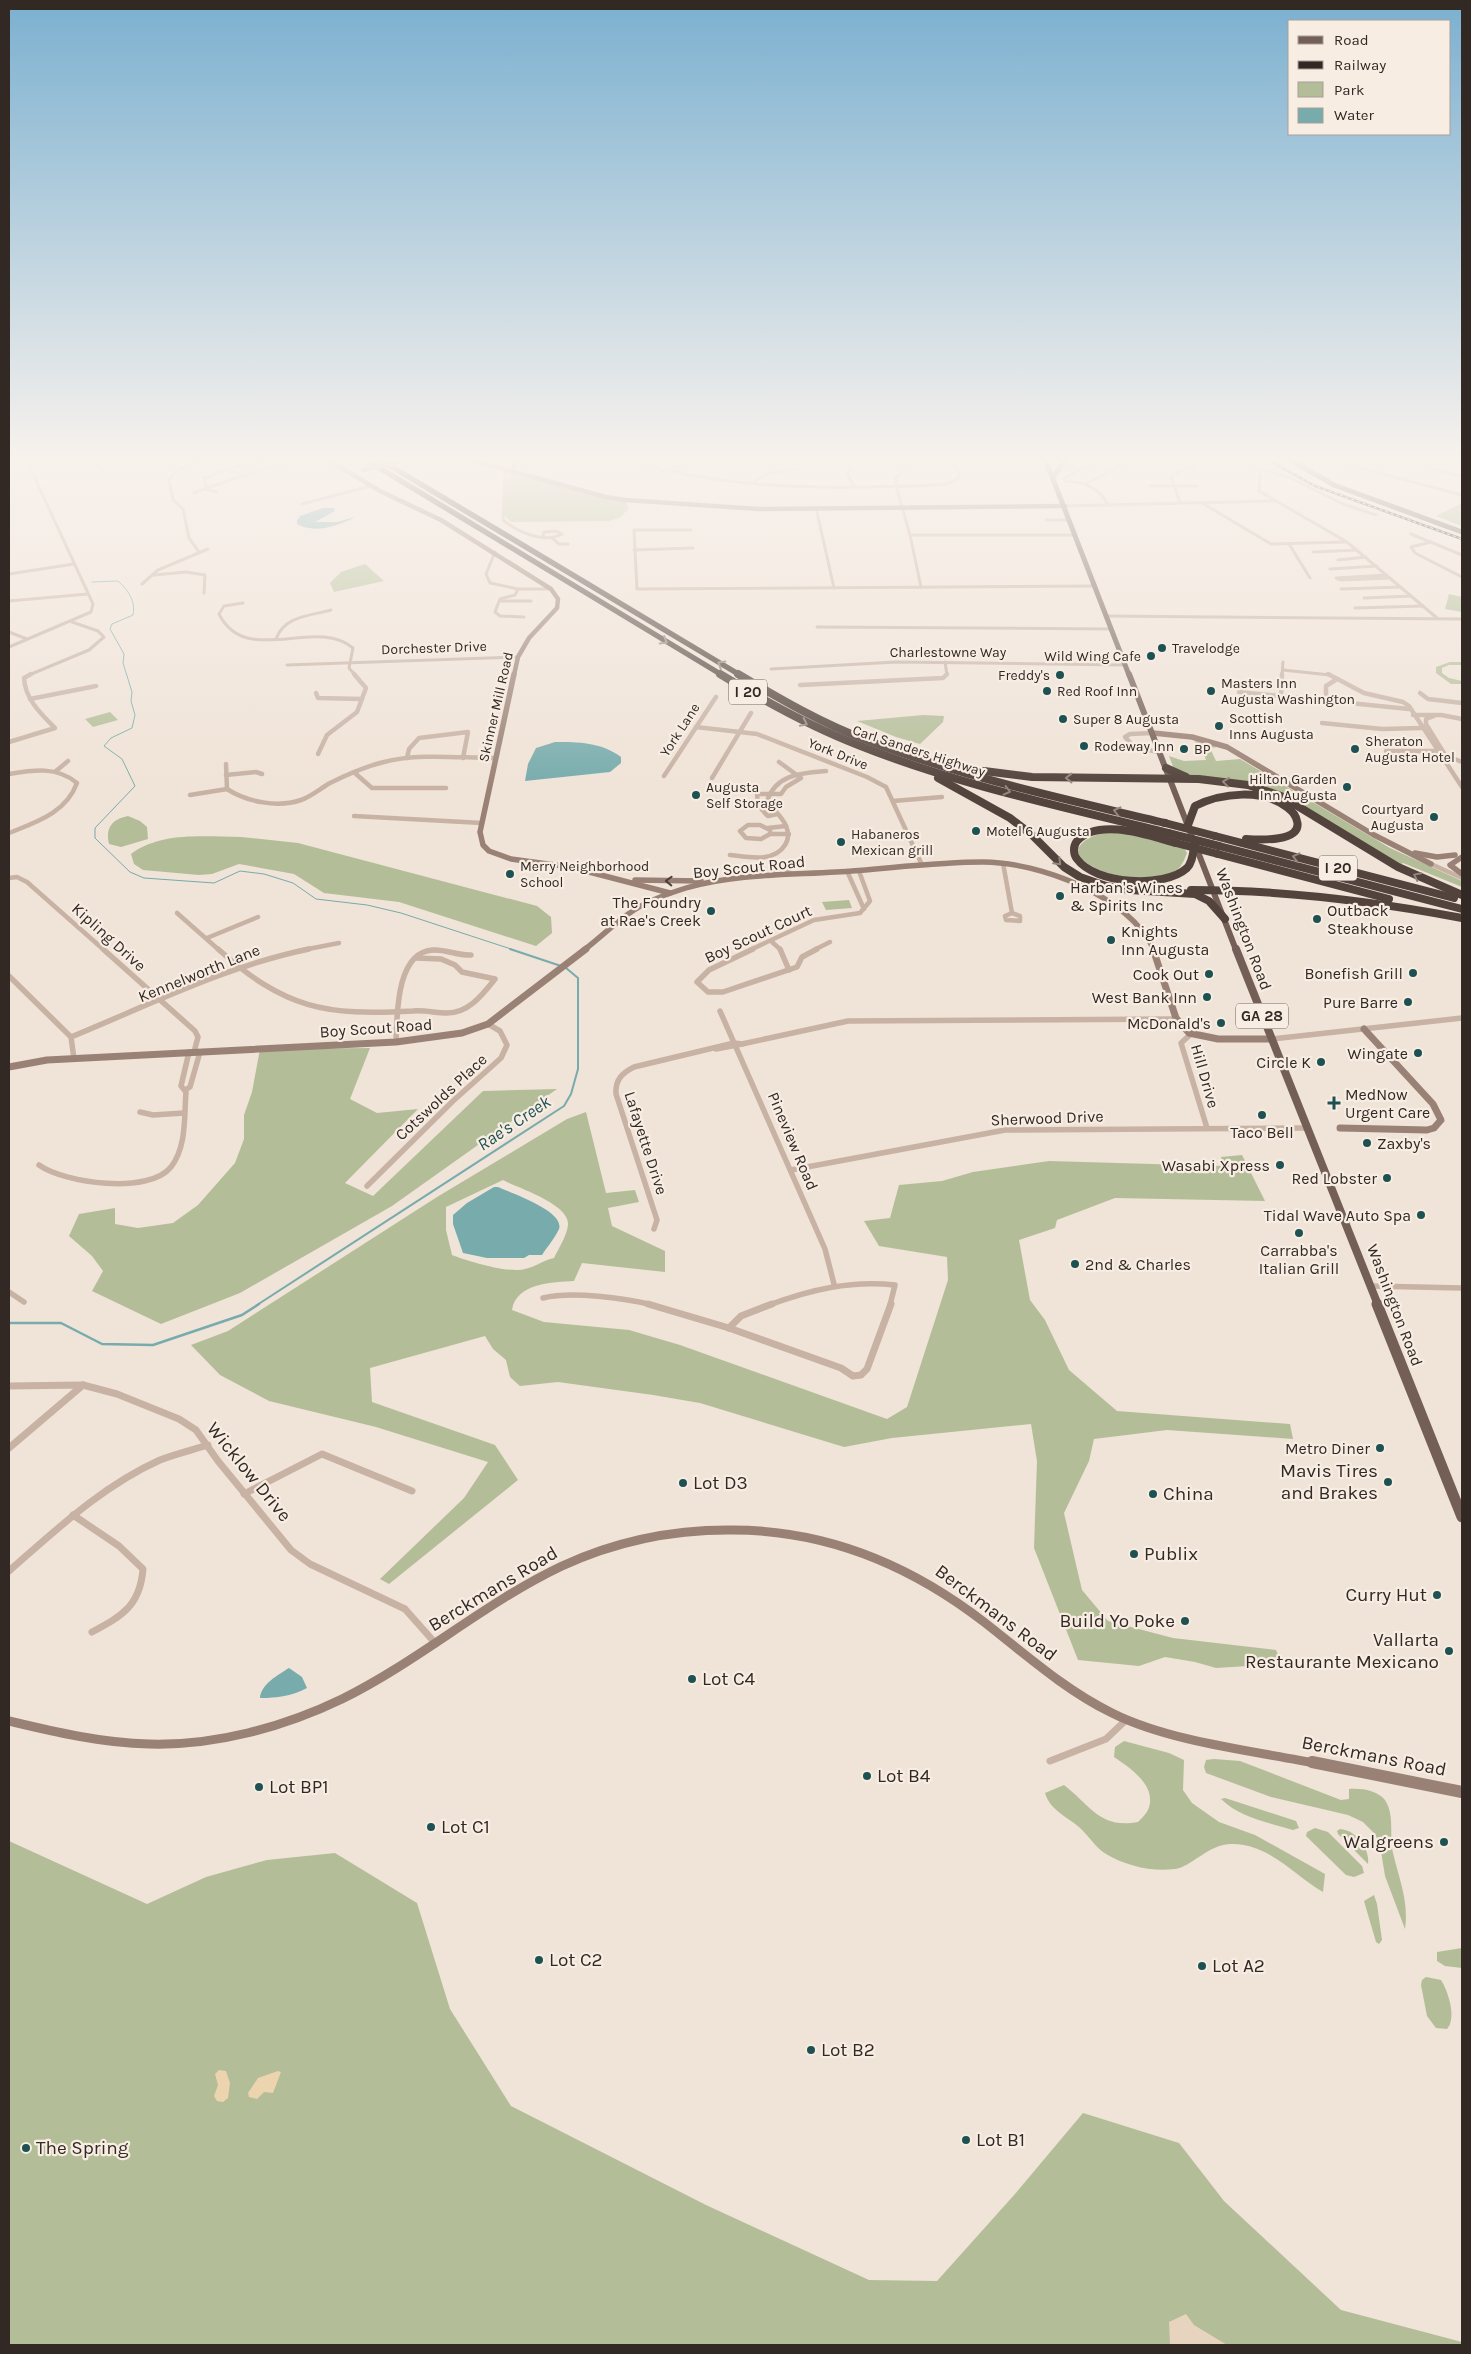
<svg xmlns="http://www.w3.org/2000/svg" width="1471" height="2354" font-family="Karla,sans-serif">
	<style>
		.green { fill: #b3be98; fill-rule: evenodd }
		.sand { fill: #ebd4ae }
		.plaza { fill: #e7d4be }
		.water { fill: #77abac }
		.lines { fill: none; stroke-linecap: round; stroke-linejoin: round }
		.stream-far2 { stroke: #77abac; stroke-width: 1 }
		.stream-far1 { stroke: #77abac; stroke-width: 2 }
		.stream { stroke: #77abac; stroke-width: 2.5 }
		.street-far3 { stroke: #c7b2a4; stroke-width: 3 }
		.street-far2 { stroke: #c7b2a4; stroke-width: 4.5 }
		.street-far1 { stroke: #c7b2a4; stroke-width: 5.5 }
		.street { stroke: #c7b2a4; stroke-width: 7 }
		.secondary-far4 { stroke: #9a8175; stroke-width: 4.5 }
		.secondary-far3 { stroke: #9a8175; stroke-width: 5.5 }
		.secondary-far2 { stroke: #9a8175; stroke-width: 7 }
		.secondary-far1 { stroke: #9a8175; stroke-width: 9 }
		.secondary { stroke: #9a8175; stroke-width: 12 }
		.primary-far3 { stroke: #745f57; stroke-width: 5 }
		.primary-far2 { stroke: #745f57; stroke-width: 6 }
		.primary-far1 { stroke: #745f57; stroke-width: 8 }
		.primary { stroke: #745f57; stroke-width: 11 }
		.highway-far1 { stroke: #53433d; stroke-width: 5.5 }
		.highway { stroke: #53433d; stroke-width: 8 }
		.rail-casing { stroke: #322925; stroke-width: 2.5 }
		.rail { stroke: #f8ede3; stroke-width: 1; stroke-dasharray: 3; stroke-linecap: butt }
		.secondary-bridge { stroke: #9a8175; stroke-width: 4.5 }
		.highway-bridge { stroke: #53433d; stroke-width: 8 }
		.oneway { stroke: #95877f }
		.oneway2 { stroke: #4c3f39 }
		.poi-dot { fill: #1d5152; stroke: #f8ede3; stroke-width: 2 }
		.labels { text-anchor: middle; dominant-baseline: central; stroke-width: 4.5; stroke-linejoin: round; paint-order: stroke }
		.far-street-label { font-size: 14px; fill: #322925; stroke: #f8ede3 }
		.far-poi-label { font-size: 14px; fill: #322925; stroke: #f8ede3; text-anchor: start }
		.shield { fill: #f8ede3; stroke: #6d645e; stroke-width: 1 }
		.shield-label { font-size: 15px; font-weight: bold; fill: #322925 }
		.street-label { font-size: 16px; fill: #322925; stroke: #f8ede3 }
		.poi-label { font-size: 16px; fill: #322925; stroke: #f8ede3; text-anchor: end }
		.water-label { font-size: 18px; font-style: italic; fill: #1d5152; stroke: #f8ede3 }
		.near-poi-label { font-size: 19px; fill: #322925; stroke: #f8ede3; text-anchor: start }
		.near-street-label { font-size: 19px; fill: #322925; stroke: #f8ede3 }
	</style>
	<rect width="100%" height="100%" fill="#f0e3d7"/>
	<g class="green">
		<path d="M510,473l115,29 4,7 -10,9 -11,3 -97,1 -9,-9 5,-36z"/>
		<path d="M1462,503v23l-26,-10z"/>
		<path d="M365,564l19,17 -50,11 -4,-9 11,-11z"/>
		<path d="M1449,594l13,3v15l-17,-3z"/>
		<path d="M1450,662h12v3h-13l-7,3v5l7,5 13,3v3h-11l-15,-11v-6z"/>
		<path d="M110,712l8,8 -25,7 -8,-8z"/>
		<path d="M923,715l21,1 -1,6 -23,22 -24,-7 -39,-16z"/>
		<path d="M1197,741l21,6 -8,1 6,13 24,-2 150,89 72,33v6l-59,-24 -3,2 -123,-73 -85,-15 -18,-8 -5,-13 15,5 22,-1 -3,-9 -4,-2v-5l-5,-2z"/>
		<path d="M128,816l12,5 7,6 1,12 -27,8 -12,-3c-4,-16 3,-25 19,-28z"/>
		<path d="M1105,833h22l57,15 3,5c-2,5 -4,10 -7,14 -21,20 -75,11 -96,-6 -17,-15 8,-26 21,-28z"/>
		<path d="M241,837l57,6 239,63 14,11 1,16 -16,13 -137,-44 -75,-9 -30,-19 -55,-10 -27,10 -13,1 -56,-5 -9,-6 -3,-10c31,-23 74,-17 110,-17z"/>
		<path d="M849,900l3,8 -26,2 -4,-8z"/>
		<path d="M370,1048l-20,51 27,14 41,-4 -73,74 28,13 110,-105 74,-2 -165,117 -152,87 -79,31 -69,-33 11,-20 -11,-15 -23,-20 10,-22 36,-6v16l23,4 35,-5 25,-18 37,-42 9,-24v-24l8,-23 8,-43z"/>
		<path d="M586,1112l20,81 29,-3 4,12 -31,6 4,18 53,25v21l-83,-9 -8,18c-21,1 -58,2 -62,29l32,12 85,8 51,15 207,74 20,-12 41,-127 -1,-23 -68,-11 -15,-25 26,-3 9,-33 43,-4 31,-9 76,-11 172,5v-9l21,-2 23,46 -150,-3 -58,22 -2,8 -36,12 11,60 15,20 24,50 48,41 173,13 3,15 -126,-9 -73,9 -5,22 -25,52 18,77 26,31 65,17 103,12 6,14 -66,4 -21,-6 -30,-5 -26,9 -61,-6 -44,-112 3,-87 -6,-37 -139,14 -48,9 -144,-44 -47,-8 -95,-13 -38,4 -10,-9 -4,-17 -13,-11 -8,-13 -115,32 2,34 123,43 23,35 -129,104 -9,-5 84,-81 24,-36 -112,-35 -107,-26 -49,-26 -29,-30 37,-14 209,-134 130,-78zM503,1180c15,8 67,24 65,45 -1,10 -9,23 -14,33 -10,2 -19,9 -29,11 -15,5 -58,-8 -73,-14l-6,-25v-23z"/>
		<path d="M1124,1741l45,12 15,7 -1,30 9,13 27,19 36,13 70,39 -2,18c-29,-17 -56,-50 -93,-48 -22,1 -39,23 -55,25 -23,3 -49,-3 -69,-15 -10,-6 -18,-19 -27,-27 -13,-11 -29,-17 -34,-34l19,-8c27,21 36,44 74,37 3,-3 8,-8 10,-12 10,-24 -18,-42 -34,-53l1,-10z"/>
		<path d="M1214,1759l26,2 101,39 8,-1v-10c12,-1 28,1 36,11 10,15 4,36 8,53 6,26 16,48 12,76l-20,-53 -5,-31 -5,-11 -12,-12 -15,-7 -77,-18 -65,-24 -2,-6 2,-7z"/>
		<path d="M1225,1798l71,23 3,7 -6,2c-24,-7 -54,-13 -72,-31z"/>
		<path d="M1315,1828l13,4 34,34 2,7 -10,4 -8,-2 -40,-39 1,-4z"/>
		<path d="M1340,1829c16,1 30,20 28,35l-30,-30 -1,-3z"/>
		<path d="M9,1841l138,63 59,-27 61,-17 68,-7 82,50 33,106 61,97 195,99 163,75 68,1 78,-87 68,-81 96,30 45,58 117,109 121,32v3h-1453z"/>
		<path d="M1374,1895l3,9 5,36 -3,4 -3,-2 -12,-41z"/>
		<path d="M1462,1948v20l-17,-2 -8,-5v-9z"/>
		<path d="M1426,1977l15,3c7,11 16,38 6,49l-11,-1 -9,-12 -6,-31 1,-5z"/>
	</g>
	<g class="sand">
		<path d="M219,2070l7,1 4,12 -2,15 -5,4 -6,-1 -3,-5 4,-11 -3,-11z"/>
		<path d="M278,2071l3,1 -8,21 -9,-1 -7,7 -8,-2 -1,-4 10,-15z"/>
	</g>
	<path class="plaza" d="M1186,2314l8,11 33,20h-57l-1,-23z"/>
	<g class="water">
		<path d="M323,508h11l1,3 -20,11h22l18,-5c-16,9 -41,17 -58,7v-3l3,-5z"/>
		<path d="M555,742c24,0 45,0 66,15v6l-11,9 -85,9 3,-17 8,-16z"/>
		<path d="M494,1187h4c13,6 67,24 61,42 -4,9 -12,18 -17,26h-13l-5,3h-37l-24,-5 -10,-29v-9l14,-12z"/>
		<path d="M289,1668l13,9 5,11c-15,8 -30,10 -47,10 1,-14 18,-23 29,-30z"/>
	</g>
	<g class="lines">
		<path class="stream-far2" d="M92,582l26,-1c10,9 18,20 15,34l-21,9 -2,5 14,25 -1,9 9,29 -1,9 4,14 -3,13 -21,10 -7,8 18,13 13,27 -40,42v10l3,3 32,31 14,6 70,5 26,-12 24,3 29,9 23,16 51,6 34,8 113,37"/>
		<g class="stream-far1">
			<path d="M510,949l51,17"/>
			<path d="M257,1305l307,-199 7,-12 7,-25v-91l-12,-10"/>
		</g>
		<path class="stream" d="M9,1323h52l41,21 51,1 89,-30 17,-11"/>
		<g class="street-far3">
			<path d="M90,461l13,9"/>
			<path d="M253,461l-49,17 3,10 80,-27"/>
			<path d="M257,461l27,8"/>
			<path d="M300,461l3,1"/>
			<path d="M632,461c76,23 151,27 230,26 28,-1 56,0 84,-3l12,-5 1,-7 -10,-11"/>
			<path d="M1099,461l-35,17 1,3c19,1 34,6 43,24"/>
			<path d="M1242,461l18,10 -1,20 88,51 90,76"/>
			<path d="M1334,461l128,34"/>
			<path d="M1426,461l-4,2 7,5 33,8"/>
			<path d="M1188,466l6,1 -6,1z"/>
			<path d="M1259,469l30,8 54,27 33,11"/>
			<path d="M227,470l19,6"/>
			<path d="M850,470l-3,3 7,13"/>
			<path d="M509,471l-4,2 -2,47c15,12 41,24 59,14l-6,-3 -12,1 -1,4"/>
			<path d="M905,471l-9,7v8l14,49 11,52"/>
			<path d="M661,472l26,-8 44,-3"/>
			<path d="M751,484l15,-10 30,-5"/>
			<path d="M1085,484l47,-23"/>
			<path d="M1150,486h47"/>
			<path d="M205,489l12,3"/>
			<path d="M194,493l13,-5"/>
			<path d="M1180,503l-9,-27 17,-8"/>
			<path d="M1202,503l69,41 74,-2"/>
			<path d="M302,504l69,-18"/>
			<path d="M1065,506l210,-5"/>
			<path d="M816,508l18,80"/>
			<path d="M1046,520h24"/>
			<path d="M691,530h-57l3,59 458,-3"/>
			<path d="M1411,534l51,21"/>
			<path d="M910,535h165"/>
			<path d="M552,538l7,6h9"/>
			<path d="M1431,542l-20,5 4,6 47,24"/>
			<path d="M1289,544l21,34"/>
			<path d="M634,550l59,-2"/>
			<path d="M199,552l-10,-14 -6,-29 -10,-9 -4,-20 8,-10 23,-9"/>
			<path d="M495,552l-9,22 4,9 28,6h33"/>
			<path d="M1313,552l44,-2"/>
			<path d="M1338,560l28,-3"/>
			<path d="M1330,569l47,-3"/>
			<path d="M9,574l65,-10"/>
			<path d="M154,575l32,-3 19,3 -1,18"/>
			<path d="M1386,575l-50,3 5,2 49,-2"/>
			<path d="M142,584l16,-14 50,-21"/>
			<path d="M518,589l-3,6 -15,4 -5,13 5,4 24,1"/>
			<path d="M1341,589l60,-2"/>
			<path d="M1364,598l47,-2"/>
			<path d="M9,601l79,-7"/>
			<path d="M501,601h30"/>
			<path d="M243,603l-19,3 -5,8c27,54 96,2 134,34l-4,20 6,7"/>
			<path d="M1355,608l68,-2"/>
			<path d="M1106,616l356,3"/>
			<path d="M817,627l294,2"/>
			<path d="M9,632l18,7"/>
			<path d="M276,639c8,-23 33,-23 55,-29"/>
			<path d="M9,647l82,-35 2,-8 -66,-143"/>
			<path d="M945,662l2,13"/>
			<path d="M287,665l231,-8"/>
			<path d="M771,669l125,-7 228,3"/>
			<path d="M1283,670l47,5"/>
			<path d="M29,675l60,-25 15,-13 -6,-6 -26,-9"/>
			<path d="M1282,675l1,-13"/>
		</g>
		<g class="street-far2">
			<path d="M1328,674l36,19 39,9 6,4 53,81"/>
			<path d="M800,685l143,-7 4,-4"/>
			<path d="M1239,692l170,17"/>
			<path d="M316,693l2,5 44,1"/>
			<path d="M1420,693l8,6 34,4"/>
			<path d="M1281,697l1,-23"/>
			<path d="M30,699l66,-13"/>
			<path d="M1326,701v-15l11,-7"/>
			<path d="M1413,715h28l21,4"/>
			<path d="M1434,716l-8,3v5l19,31 17,7"/>
			<path d="M1322,723l60,6 40,-1"/>
			<path d="M696,727l61,7 110,43 19,10 36,78"/>
			<path d="M1153,733l-23,1 -5,3 10,11 25,4"/>
			<path d="M9,742l46,-14c-14,-14 -30,-29 -31,-50l7,-4"/>
			<path d="M1386,751h52"/>
			<path d="M318,754l9,-19 30,-23 9,-24 -12,-14"/>
			<path d="M407,758l2,-9 10,-11 49,-6 -5,26"/>
			<path d="M226,764l1,25c20,13 51,19 74,11 10,-3 20,-12 29,-17 16,-8 37,-17 54,-21 35,-9 75,-4 111,-4"/>
			<path d="M56,771l12,-10"/>
			<path d="M9,774c24,-4 48,-8 68,9 -11,30 -41,39 -68,50"/>
			<path d="M356,774l16,14h74"/>
			<path d="M226,775l30,-3 6,2"/>
			<path d="M664,776l52,-79"/>
			<path d="M712,778l39,-65"/>
			<path d="M190,795l37,-6"/>
			<path d="M893,801l49,-4"/>
			<path d="M777,814l-9,2c-7,-6 -11,-13 -11,-22h24l5,-7 15,-9 -22,-16"/>
			<path d="M354,816l128,7"/>
			<path d="M748,825h12l10,5v4l-9,5 -15,-1 -6,-7z"/>
			<path d="M768,828l18,-2"/>
			<path d="M770,834h19"/>
			<path d="M730,855c18,2 44,8 55,-10 4,-6 4,-12 1,-19 -4,-10 -13,-16 -19,-25 9,-27 34,-28 59,-30"/>
			<path d="M1003,863l9,50"/>
			<path d="M1431,864l31,14"/>
			<path d="M847,871l17,38"/>
			<path d="M769,876l6,-4 3,-8 14,10"/>
			<path d="M9,878l8,-1 10,5 77,68"/>
			<path d="M177,913l42,37"/>
			<path d="M1012,913l8,3v5l-14,-1 -1,-4z"/>
			<path d="M207,938l51,-21"/>
			<path d="M772,942l9,8"/>
			<path d="M303,950l36,-7"/>
			<path d="M431,950h5"/>
			<path d="M750,950l64,-30 46,-7 10,-12 -11,-30"/>
			<path d="M814,950l16,-8"/>
		</g>
		<g class="street-far1">
			<path d="M103,949l92,82 3,6 -4,15"/>
			<path d="M218,949c67,60 107,67 195,62 12,-1 23,2 34,2 22,0 36,-19 48,-34l-33,-7 -7,-7 -14,-6 -25,-1"/>
			<path d="M753,949l-44,21 -12,12 11,10h15l74,-25 5,-10 15,-8"/>
			<path d="M780,949l9,21"/>
			<path d="M9,976l62,61 3,22"/>
			<path d="M720,1011l105,238 9,35"/>
			<path d="M1191,1034l-10,9 26,85"/>
			<path d="M71,1037c78,-32 155,-71 238,-88"/>
			<path d="M1272,1039l190,-21"/>
			<path d="M396,1042c1,-27 0,-90 37,-92 13,-1 25,6 38,5"/>
			<path d="M742,1044l106,-23 329,-2"/>
			<path d="M185,1090l5,-3 10,-35"/>
			<path d="M140,1112l13,3 31,-2"/>
			<path d="M39,1165c25,18 110,30 132,2 16,-21 13,-51 15,-75l-5,-6 8,-34"/>
			<path d="M791,1170l214,-40 303,-2"/>
			<path d="M367,1186l86,-85 48,-43 6,-13 -7,-14 -12,-7"/>
			<path d="M654,1229l3,-9 -41,-126c-1,-14 6,-21 18,-27l100,-24 8,1 -26,5"/>
			<path d="M1371,1286l91,2"/>
			<path d="M9,1292l15,10"/>
			<path d="M543,1298c29,-7 81,0 110,7"/>
			<path d="M769,1305c41,-15 81,-25 126,-20l-5,20"/>
		</g>
		<g class="street">
			<path d="M648,1304l81,24"/>
			<path d="M729,1328l112,40 12,8 8,-1 6,-6 24,-65"/>
			<path d="M729,1328l12,-12 31,-12"/>
			<path d="M9,1386l74,-1 34,9 62,25 17,11 22,31 73,89 19,14 95,45 31,35"/>
			<path d="M9,1448l74,-63"/>
			<path d="M244,1494l78,-40 90,37"/>
			<path d="M73,1515l46,31 24,23c-3,37 -21,47 -51,63"/>
			<path d="M9,1571c47,-41 93,-85 151,-111 15,-6 32,-10 48,-15"/>
			<path d="M1050,1761l56,-22 20,-19"/>
		</g>
		<g class="secondary-far4">
			<path d="M330,461l50,30 61,29 110,69 7,10 -1,9 -28,30 -11,19 -4,18"/>
			<path d="M475,461l131,36 19,3 134,9 306,-3"/>
			<path d="M509,471l9,-10"/>
		</g>
		<g class="secondary-far3">
			<path d="M514,674l-34,158 3,13 6,6 22,8 59,8 100,26"/>
			<path d="M1153,733l39,4 35,10 147,88 57,29"/>
			<path d="M1415,853l22,4 18,-2"/>
			<path d="M1462,857l-12,8 12,9"/>
			<path d="M635,880l66,1"/>
			<path d="M584,950c17,-13 33,-29 50,-40 14,-9 36,-17 52,-22 48,-14 101,-13 150,-16 49,-3 99,-10 147,-10 56,0 147,34 171,88"/>
		</g>
		<g class="secondary-far2">
			<path d="M1153,949l23,69 13,15 29,6h54"/>
			<path d="M9,1067l38,-7 349,-18 66,-9 26,-9 98,-75"/>
			<path d="M1340,1128l87,2 7,-2 7,-8 -8,-16 -69,-75"/>
		</g>
		<path class="secondary-far1" d="M9,1721c46,11 93,22 140,23 66,2 135,-17 193,-45 77,-38 142,-96 220,-133 52,-24 109,-36 166,-36 95,-1 181,34 256,92 41,32 81,68 128,91 58,29 142,38 207,51"/>
		<path class="secondary" d="M1312,1762l150,30"/>
		<g class="primary-far3">
			<path d="M1046,461l83,214"/>
			<path d="M1292,461l42,24 128,47"/>
			<path d="M1053,477l12,-16"/>
		</g>
		<path class="primary-far2" d="M1129,674l107,276"/>
		<path class="primary-far1" d="M1236,949l142,356"/>
		<path class="primary" d="M1377,1304l85,213"/>
		<g class="highway-far1">
			<path d="M368,461l354,214"/>
			<path d="M382,461l358,214"/>
		</g>
		<g class="highway">
			<path d="M720,674c44,27 89,52 138,71 100,40 206,62 310,88"/>
			<path d="M738,674c42,25 85,50 131,67 96,37 197,58 296,82"/>
			<path d="M1166,768l20,9"/>
			<path d="M984,771l48,6 167,2 49,6 33,11 117,71 64,28"/>
			<path d="M938,778l72,40 22,17 32,32 16,10 26,9 24,4 65,4 14,7 16,18"/>
			<path d="M1188,825l7,-19c26,-13 69,-18 93,2 4,3 8,8 9,13 6,21 -38,19 -51,18"/>
			<path d="M1215,836l239,62"/>
			<path d="M1176,843c-26,-7 -77,-26 -99,-2 -4,5 -4,13 0,18 18,25 87,30 110,9 6,-6 6,-17 8,-25"/>
			<path d="M1219,846l243,63"/>
			<path d="M1218,854l171,45"/>
			<path d="M1191,890c92,0 181,11 271,28"/>
		</g>
		<g class="rail-casing">
			<path id="rail" d="M1270,461l45,25 147,53"/>
		</g>
		<use href="#rail" class="rail"/>
		<path class="secondary-bridge" d="M363,470l37,-8"/>
		<g class="highway-bridge">
			<path d="M1165,823l50,13"/>
			<path d="M1168,833l51,13"/>
			<path d="M1176,843l42,11"/>
		</g>
	</g>
	<defs><path id="oneway-chevron" d="M-2-3.5L2.5 0L-2 3.5" fill="none" stroke-width="1.6" stroke-linecap="round" stroke-linejoin="round" transform="scale(1.25)"/></defs>
	<g class="oneway">
		<use href="#oneway-chevron" transform="translate(664 641) rotate(31)"/>
		<use href="#oneway-chevron" transform="translate(721 664) rotate(-149)"/>
		<use href="#oneway-chevron" transform="translate(804 723) rotate(26)"/>
		<use href="#oneway-chevron" transform="translate(1069 778) rotate(-180)"/>
		<use href="#oneway-chevron" transform="translate(1226 782) rotate(-173)"/>
		<use href="#oneway-chevron" transform="translate(1007 791) rotate(14)"/>
		<use href="#oneway-chevron" transform="translate(1117 811) rotate(-166)"/>
		<use href="#oneway-chevron" transform="translate(1296 857) rotate(-166)"/>
		<use href="#oneway-chevron" transform="translate(1058 862) rotate(45)"/>
		<use href="#oneway-chevron" transform="translate(1417 876) rotate(-154)"/>
	</g>
	<use class="oneway2" href="#oneway-chevron" transform="translate(669 881) rotate(-178)"/>
	<linearGradient id="sky" x2="0" y2="1"><stop stop-color="#7bb0d0"/><stop offset="0.58" stop-color="#f8f2ed"/><stop offset="1" stop-color="#f8f2ed" stop-opacity="0"/></linearGradient>
	<rect width="1471" height="791" fill="url(#sky)"/>
	<g class="poi-dot">
		<circle cx="1162" cy="648" r="5"/>
		<circle cx="1151" cy="656" r="5"/>
		<circle cx="1060" cy="675" r="5"/>
		<circle cx="1047" cy="691" r="5"/>
		<circle cx="1211" cy="691" r="5"/>
		<circle cx="1063" cy="719" r="5"/>
		<circle cx="1219" cy="726" r="5"/>
		<circle cx="1084" cy="746" r="5"/>
		<circle cx="1184" cy="749" r="5"/>
		<circle cx="1355" cy="749" r="5"/>
		<circle cx="1347" cy="787" r="5"/>
		<circle cx="696" cy="795" r="5"/>
		<circle cx="1434" cy="817" r="5"/>
		<circle cx="976" cy="831" r="5"/>
		<circle cx="841" cy="842" r="5"/>
		<circle cx="510" cy="874" r="5"/>
		<circle cx="1060" cy="896" r="5"/>
		<circle cx="711" cy="911" r="5"/>
		<circle cx="1317" cy="919" r="5"/>
		<circle cx="1111" cy="940" r="5"/>
		<circle cx="1413" cy="973" r="5"/>
		<circle cx="1209" cy="974" r="5"/>
		<circle cx="1207" cy="997" r="5"/>
		<circle cx="1408" cy="1002" r="5"/>
		<circle cx="1221" cy="1023" r="5"/>
		<circle cx="1418" cy="1053" r="5"/>
		<circle cx="1321" cy="1062" r="5"/>
		<path d="M1331.5 1095.5h5v5h5v5h-5v5h-5v-5h-5v-5h5z"/>
		<circle cx="1262" cy="1115" r="5"/>
		<circle cx="1367" cy="1143" r="5"/>
		<circle cx="1280" cy="1165" r="5"/>
		<circle cx="1387" cy="1178" r="5"/>
		<circle cx="1421" cy="1215" r="5"/>
		<circle cx="1299" cy="1233" r="5"/>
		<circle cx="1075" cy="1264" r="5"/>
		<circle cx="1380" cy="1448" r="5"/>
		<circle cx="1388" cy="1482" r="5"/>
		<circle cx="683" cy="1483" r="5"/>
		<circle cx="1153" cy="1494" r="5"/>
		<circle cx="1134" cy="1554" r="5"/>
		<circle cx="1437" cy="1595" r="5"/>
		<circle cx="1185" cy="1621" r="5"/>
		<circle cx="1449" cy="1651" r="5"/>
		<circle cx="692" cy="1679" r="5"/>
		<circle cx="867" cy="1776" r="5"/>
		<circle cx="259" cy="1787" r="5"/>
		<circle cx="431" cy="1827" r="5"/>
		<circle cx="1444" cy="1842" r="5"/>
		<circle cx="539" cy="1960" r="5"/>
		<circle cx="1202" cy="1966" r="5"/>
		<circle cx="811" cy="2050" r="5"/>
		<circle cx="966" cy="2140" r="5"/>
		<circle cx="26" cy="2148" r="5"/>
	</g>
	<g class="labels">
		<g class="far-street-label">
			<text transform="translate(434 648) rotate(-2)">Dorchester Drive</text>
			<text x="948" y="652">Charlestowne Way</text>
			<text transform="translate(496 707) rotate(-77)">Skinner Mill Road</text>
			<text transform="translate(680 730) rotate(-57)">York Lane</text>
			<text transform="translate(919 751) rotate(18)">Carl Sanders Highway</text>
			<text transform="translate(838 754) rotate(22)">York Drive</text>
		</g>
		<g class="far-poi-label">
			<text x="1172" y="648">Travelodge</text>
			<text x="1141" y="656" text-anchor="end">Wild Wing Cafe</text>
			<text x="1050" y="675" text-anchor="end">Freddy's</text>
			<text x="1221" y="683">Masters Inn<tspan x="1221" dy="16">Augusta Washington</tspan></text>
			<text x="1057" y="691">Red Roof Inn</text>
			<text x="1229" y="718">Scottish<tspan x="1229" dy="16">Inns Augusta</tspan></text>
			<text x="1073" y="719">Super 8 Augusta</text>
			<text x="1365" y="741">Sheraton<tspan x="1365" dy="16">Augusta Hotel</tspan></text>
			<text x="1094" y="746">Rodeway Inn</text>
			<text x="1194" y="749">BP</text>
			<text x="1337" y="779" text-anchor="end">Hilton Garden<tspan x="1337" dy="16">Inn Augusta</tspan></text>
			<text x="706" y="787">Augusta<tspan x="706" dy="16">Self Storage</tspan></text>
			<text x="1424" y="809" text-anchor="end">Courtyard<tspan x="1424" dy="16">Augusta</tspan></text>
			<text x="986" y="831">Motel 6 Augusta</text>
			<text x="851" y="834">Habaneros<tspan x="851" dy="16">Mexican grill</tspan></text>
			<text x="520" y="866">Merry Neighborhood<tspan x="520" dy="16">School</tspan></text>
		</g>
		<g class="shield">
			<rect x="729" y="679.5" width="38" height="25" rx="4"/>
			<rect x="1319" y="855.5" width="38" height="25" rx="4"/>
			<rect x="1236" y="1003.5" width="52" height="25" rx="4"/>
		</g>
		<g class="shield-label">
			<text x="748" y="692">I 20</text>
			<text x="1338" y="868">I 20</text>
			<text x="1262" y="1016">GA 28</text>
		</g>
		<g class="street-label">
			<text transform="translate(749 867) rotate(-6)">Boy Scout Road</text>
			<text transform="translate(1244 929) rotate(69)">Washington Road</text>
			<text transform="translate(758 934) rotate(-25)">Boy Scout Court</text>
			<text transform="translate(109 937) rotate(42)">Kipling Drive</text>
			<text transform="translate(199 973) rotate(-22)">Kennelworth Lane</text>
			<text transform="translate(376 1028) rotate(-4)">Boy Scout Road</text>
			<text transform="translate(1205 1076) rotate(74)">Hill Drive</text>
			<text transform="translate(441 1097) rotate(-43)">Cotswolds Place</text>
			<text transform="translate(1047 1118) rotate(-2)">Sherwood Drive</text>
			<text transform="translate(793 1141) rotate(67)">Pineview Road</text>
			<text transform="translate(646 1143) rotate(72)">Lafayette Drive</text>
			<text transform="translate(1395 1305) rotate(69)">Washington Road</text>
		</g>
		<g class="poi-label">
			<text x="1070" y="887" text-anchor="start">Harban's Wines<tspan x="1070" dy="18">&amp; Spirits Inc</tspan></text>
			<text x="701" y="902">The Foundry<tspan x="701" dy="18">at Rae's Creek</tspan></text>
			<text x="1327" y="910" text-anchor="start">Outback<tspan x="1327" dy="18">Steakhouse</tspan></text>
			<text x="1121" y="931" text-anchor="start">Knights<tspan x="1121" dy="18">Inn Augusta</tspan></text>
			<text x="1403" y="973">Bonefish Grill</text>
			<text x="1199" y="974">Cook Out</text>
			<text x="1197" y="997">West Bank Inn</text>
			<text x="1398" y="1002">Pure Barre</text>
			<text x="1211" y="1023">McDonald's</text>
			<text x="1408" y="1053">Wingate</text>
			<text x="1311" y="1062">Circle K</text>
			<text x="1345" y="1094" text-anchor="start">MedNow<tspan x="1345" dy="18">Urgent Care</tspan></text>
			<text x="1262" y="1132" text-anchor="middle">Taco Bell</text>
			<text x="1377" y="1143" text-anchor="start">Zaxby's</text>
			<text x="1270" y="1165">Wasabi Xpress</text>
			<text x="1377" y="1178">Red Lobster</text>
			<text x="1411" y="1215">Tidal Wave Auto Spa</text>
			<text x="1299" y="1250" text-anchor="middle">Carrabba's<tspan x="1299" dy="18">Italian Grill</tspan></text>
			<text x="1085" y="1264" text-anchor="start">2nd &amp; Charles</text>
			<text x="1370" y="1448">Metro Diner</text>
		</g>
		<g class="water-label">
			<text transform="translate(514 1123) rotate(-34)">Rae's Creek</text>
		</g>
		<g class="near-poi-label">
			<text x="1378" y="1471" text-anchor="end">Mavis Tires<tspan x="1378" dy="22">and Brakes</tspan></text>
			<text x="693" y="1483">Lot D3</text>
			<text x="1163" y="1494">China</text>
			<text x="1144" y="1554">Publix</text>
			<text x="1427" y="1595" text-anchor="end">Curry Hut</text>
			<text x="1175" y="1621" text-anchor="end">Build Yo Poke</text>
			<text x="1439" y="1640" text-anchor="end">Vallarta<tspan x="1439" dy="22">Restaurante Mexicano</tspan></text>
			<text x="702" y="1679">Lot C4</text>
			<text x="877" y="1776">Lot B4</text>
			<text x="269" y="1787">Lot BP1</text>
			<text x="441" y="1827">Lot C1</text>
			<text x="1434" y="1842" text-anchor="end">Walgreens</text>
			<text x="549" y="1960">Lot C2</text>
			<text x="1212" y="1966">Lot A2</text>
			<text x="821" y="2050">Lot B2</text>
			<text x="976" y="2140">Lot B1</text>
			<text x="36" y="2148">The Spring</text>
		</g>
		<g class="near-street-label">
			<text transform="translate(249 1472) rotate(51)">Wicklow Drive</text>
			<text transform="translate(493 1589) rotate(-31)">Berckmans Road</text>
			<text transform="translate(996 1613) rotate(37)">Berckmans Road</text>
			<text transform="translate(1374 1756) rotate(11)">Berckmans Road</text>
		</g>
	</g>
	<rect width="1471" height="2354" fill="none" stroke="#322925" stroke-width="20"/>
	<rect x="1288" y="20" width="162" height="115" fill="#f8ede3" stroke="#a99f97"/>
	<rect x="1298" y="36" width="25" height="8" fill="#745f57" stroke="#a99f97"/>
	<text x="1334" y="45" font-size="15" fill="#322925">Road</text>
	<rect x="1298" y="61" width="25" height="8" fill="#322925" stroke="#a99f97"/>
	<text x="1334" y="70" font-size="15" fill="#322925">Railway</text>
	<rect x="1298" y="82" width="25" height="15" fill="#b3be98" stroke="#a99f97"/>
	<text x="1334" y="95" font-size="15" fill="#322925">Park</text>
	<rect x="1298" y="108" width="25" height="15" fill="#77abac" stroke="#a99f97"/>
	<text x="1334" y="120" font-size="15" fill="#322925">Water</text>
</svg>
